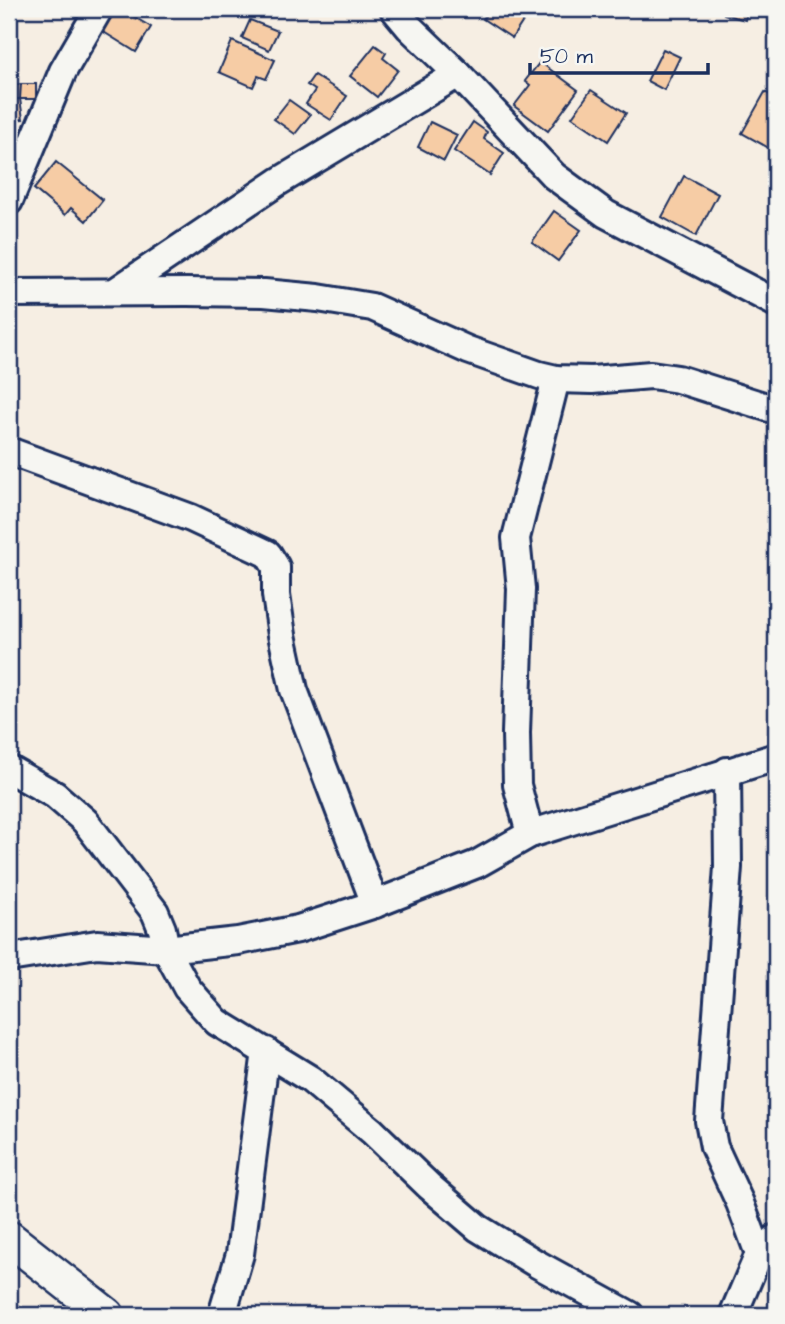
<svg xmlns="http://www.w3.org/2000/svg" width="785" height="1324" font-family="'Architects Daughter',sans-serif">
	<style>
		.building { fill: #f6cca5; stroke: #1b2f5e; stroke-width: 2 }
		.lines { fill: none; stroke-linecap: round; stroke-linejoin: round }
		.minor-casing { stroke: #1b2f5e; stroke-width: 32 }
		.tertiary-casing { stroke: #1b2f5e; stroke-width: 38 }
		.minor { stroke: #f6f6f2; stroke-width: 26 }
		.tertiary { stroke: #f6f6f2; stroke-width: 33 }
	</style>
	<rect width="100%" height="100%" fill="#f6eee3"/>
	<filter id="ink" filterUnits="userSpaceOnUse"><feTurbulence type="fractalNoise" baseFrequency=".0143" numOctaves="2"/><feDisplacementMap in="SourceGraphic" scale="14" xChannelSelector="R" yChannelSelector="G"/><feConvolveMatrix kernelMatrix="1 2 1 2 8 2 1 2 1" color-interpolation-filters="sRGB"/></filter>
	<g filter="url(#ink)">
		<g class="building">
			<path d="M116,9h5l30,18 -15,25 -34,-21z"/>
			<path d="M490,9h41l-19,29 -29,-19z"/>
			<path d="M725,9h23l-3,11 -21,-6z"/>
			<path d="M250,20l28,11 -9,19 -27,-12z"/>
			<path d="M232,41l43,19 -9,19 -8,-3 -5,11 -34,-15z"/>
			<path d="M375,45l11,8 -3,5 15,12 -21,27 -27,-21z"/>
			<path d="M663,49l17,8 -16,33 -17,-9z"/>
			<path d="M540,62l38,28 -30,41 -34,-25 16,-21 -5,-4z"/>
			<path d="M314,75l33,21 -16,24 -25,-16 9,-14 -8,-5z"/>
			<path d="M21,84l-1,15 -11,1v-15z"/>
			<path d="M21,84h15v15h-16z"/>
			<path d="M591,90l35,23 -18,28 -36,-24z"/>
			<path d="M765,92l11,6v54l-34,-19z"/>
			<path d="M20,99l3,20 -14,1v-20z"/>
			<path d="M289,100l21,15 -15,19 -21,-15z"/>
			<path d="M430,122l27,13 -13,26 -26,-14z"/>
			<path d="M473,122l14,10 -3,7 20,14 -14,22 -36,-24z"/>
			<path d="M56,162l47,38 -17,21 -15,-13 -6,7 -31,-26z"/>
			<path d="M684,176l34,18 -22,42 -34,-19z"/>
			<path d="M554,211l27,19 -23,31 -26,-19z"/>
		</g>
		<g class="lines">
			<g class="minor-casing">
				<g id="minor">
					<path d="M394,9l15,18 49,47 96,102 52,38 170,89"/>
					<path d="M9,201l54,-130 36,-62"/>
					<path d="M116,291l162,-109 180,-108"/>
					<path d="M9,293l178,-1 77,1 54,5 54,9 96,43 71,25 17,4 36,1 59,-5 27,4 98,31"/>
					<path d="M9,451l182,67 77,36 8,13v28l6,40 12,55 81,214"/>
					<path d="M9,769l46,26 30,26 70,91 7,17 4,20 21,39 30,34 93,57 62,52 57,55 49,42 59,36 93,51"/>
					<path d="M727,771l1,96 -19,254 5,26 26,56 19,51"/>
					<path d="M530,834l-13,-49 -1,-52 5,-144 -5,-51 40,-159"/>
					<path d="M9,958l88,-14 69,5 72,-8 60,-12 77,-25 102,-40 53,-30 246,-77"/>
					<path d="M222,1315l18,-61 26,-203"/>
					<path d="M733,1315l26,-61 17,-16"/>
				</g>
			</g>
			<g class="tertiary-casing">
				<path id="tertiary" d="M9,1238l98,77"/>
			</g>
			<use href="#minor" class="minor"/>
			<use href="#tertiary" class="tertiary"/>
		</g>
	</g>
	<rect width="785" height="1324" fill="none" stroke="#f6f6f2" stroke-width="35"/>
	<rect x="18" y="18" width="750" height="1289" fill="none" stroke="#1b2f5e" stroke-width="2.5" filter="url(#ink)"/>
	<path d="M530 63v10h178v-10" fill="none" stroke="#1b2f5e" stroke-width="3.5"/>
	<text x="540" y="63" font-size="21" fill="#1b2f5e" stroke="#f6f6f2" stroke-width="5" paint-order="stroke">50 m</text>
</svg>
